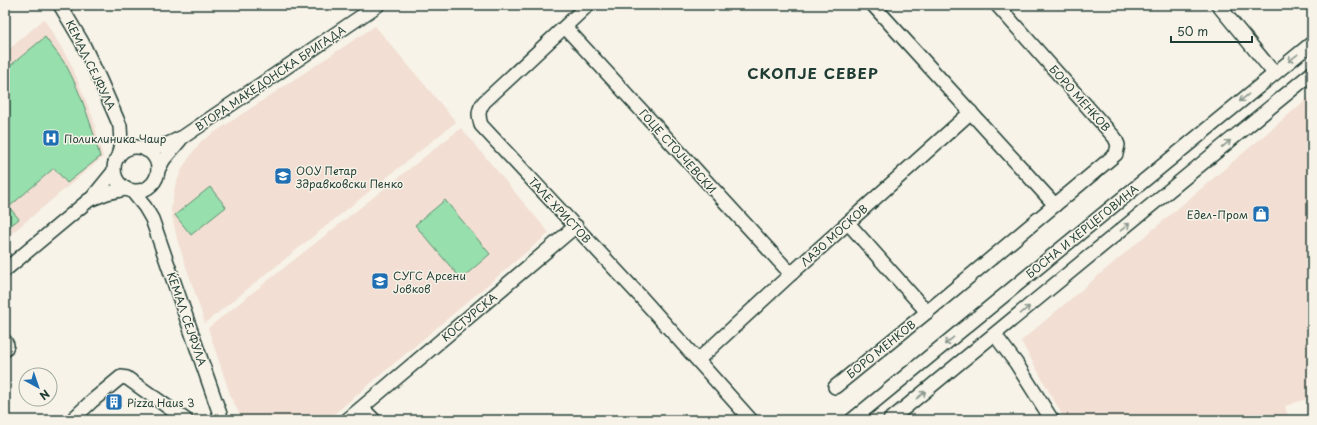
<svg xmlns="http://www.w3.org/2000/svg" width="1317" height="425" font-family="'Playpen Sans',sans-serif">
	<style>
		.built { fill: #f2ded2 }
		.green { fill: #97dfad; stroke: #5b8e70 }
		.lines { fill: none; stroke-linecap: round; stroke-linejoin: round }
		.minor-casing { stroke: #1f3d34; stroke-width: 16 }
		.minor { stroke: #f7f3e8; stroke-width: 13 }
		.oneway { stroke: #8b988e }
		.labels { text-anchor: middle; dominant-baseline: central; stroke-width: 3; stroke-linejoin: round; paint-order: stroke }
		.street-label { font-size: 11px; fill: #1f3d34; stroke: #f7f3e8 }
		.poi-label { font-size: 11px; fill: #1f3d34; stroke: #f7f3e8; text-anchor: start }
		.district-label { font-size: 15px; font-weight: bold; letter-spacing: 1px; fill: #1f3d34; stroke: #f7f3e8 }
	</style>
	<rect width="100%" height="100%" fill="#f7f3e8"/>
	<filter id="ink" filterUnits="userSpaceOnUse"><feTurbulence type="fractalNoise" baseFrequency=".025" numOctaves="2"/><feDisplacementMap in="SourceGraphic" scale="8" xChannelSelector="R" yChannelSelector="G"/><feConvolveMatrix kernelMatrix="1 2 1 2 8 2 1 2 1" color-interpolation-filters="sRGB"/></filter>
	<g filter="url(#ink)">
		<g class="built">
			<path d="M44,19l27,45 22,54 10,39 -98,82v-186z"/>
			<path d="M375,26l81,96 -251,201 -28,-84 -6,-29 4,-24 8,-19 17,-25z"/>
			<path d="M1312,95v302l-27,9 4,14h-224l-44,-79z"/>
			<path d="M461,128l88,105 -222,187h-84l-11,-20 -24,-72z"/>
		</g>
		<g class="green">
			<path d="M45,37c7,10 16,20 22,30 15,29 25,59 33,90l-33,26 -13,-15 -45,39 10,12 -14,11v-160z"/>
			<path d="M210,187l16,20 -35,28 -16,-20z"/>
			<path d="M445,200l45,54 -29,25 -46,-54z"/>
		</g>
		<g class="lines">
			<g class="minor-casing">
				<g id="minor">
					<path d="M60,5l22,37 18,38 20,46 1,17 -3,14"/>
					<path d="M588,5l-104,97c-6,8 -6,13 -3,23l159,171 111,124"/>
					<path d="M873,5l182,200"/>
					<path d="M1218,5l56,68"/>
					<path d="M565,27l226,247"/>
					<circle cx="136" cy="169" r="22"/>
					<path d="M146,150l22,-6 15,-7 195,-132"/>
					<path d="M158,170l6,-11 16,-19"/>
					<path d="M132,191l13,16 7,12 70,201"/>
					<path d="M92,198l22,-27"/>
					<path d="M848,223l79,89"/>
					<path d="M5,270l84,-70 18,-7 19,-4"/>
					<path d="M995,335l21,28 36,57"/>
					<path d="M5,341l2,4 -2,5"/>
					<path d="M698,360l93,-86 180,-162"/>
					<path d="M835,387l92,-75 189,-158 2,-9 -3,-7 -118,-133"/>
					<path d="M362,408l12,12"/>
					<path d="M72,420l20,-19 29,-24 6,1 59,42"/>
					<path d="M347,420l229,-194"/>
					<path d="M852,420l460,-377"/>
					<path d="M890,420l422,-347"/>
				</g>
			</g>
			<use href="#minor" class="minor"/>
		</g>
		<defs><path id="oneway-shaft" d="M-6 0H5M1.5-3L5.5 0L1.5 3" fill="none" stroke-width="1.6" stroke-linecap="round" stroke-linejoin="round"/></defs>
		<g class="oneway">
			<use href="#oneway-shaft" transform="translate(1293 58) rotate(142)"/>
			<use href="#oneway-shaft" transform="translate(1244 98) rotate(141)"/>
			<use href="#oneway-shaft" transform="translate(1226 144) rotate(-40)"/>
			<use href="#oneway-shaft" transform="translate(1125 227) rotate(-40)"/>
			<use href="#oneway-shaft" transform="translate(1025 310) rotate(-40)"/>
			<use href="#oneway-shaft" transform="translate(949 341) rotate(141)"/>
			<use href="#oneway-shaft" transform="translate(921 395) rotate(-39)"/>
		</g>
	</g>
	<defs>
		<g id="hospital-square" transform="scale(0.9)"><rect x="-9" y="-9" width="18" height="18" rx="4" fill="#1f6fb2" stroke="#f7f3e8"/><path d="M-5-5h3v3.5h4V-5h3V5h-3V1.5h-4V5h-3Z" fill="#fff"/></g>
		<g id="school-square" transform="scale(0.9)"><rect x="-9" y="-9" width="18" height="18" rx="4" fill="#1f6fb2" stroke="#f7f3e8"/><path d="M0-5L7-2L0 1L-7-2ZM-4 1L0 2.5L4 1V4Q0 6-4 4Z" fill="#fff"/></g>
		<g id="shop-square" transform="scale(0.9)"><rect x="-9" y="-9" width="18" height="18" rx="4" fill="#1f6fb2" stroke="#f7f3e8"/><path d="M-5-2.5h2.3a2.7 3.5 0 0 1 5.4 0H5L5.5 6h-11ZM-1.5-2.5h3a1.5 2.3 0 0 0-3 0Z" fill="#fff"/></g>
		<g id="building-square" transform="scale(0.9)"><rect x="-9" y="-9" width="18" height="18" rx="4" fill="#1f6fb2" stroke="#f7f3e8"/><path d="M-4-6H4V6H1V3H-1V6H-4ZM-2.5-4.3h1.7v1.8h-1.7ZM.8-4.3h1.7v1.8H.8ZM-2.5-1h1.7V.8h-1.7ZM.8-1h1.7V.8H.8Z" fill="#fff"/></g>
	</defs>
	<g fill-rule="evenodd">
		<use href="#hospital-square" x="51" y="138"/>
		<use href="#school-square" x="283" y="176"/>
		<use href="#shop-square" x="1261" y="214"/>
		<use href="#school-square" x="380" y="281"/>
		<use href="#building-square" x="114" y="402"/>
	</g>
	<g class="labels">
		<g class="street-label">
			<text transform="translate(91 65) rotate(64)">КЕМАЛ СЕЈФУЛА</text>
			<text transform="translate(270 78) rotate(-34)">ВТОРА МАКЕДОНСКА БРИГАДА</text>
			<text transform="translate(1080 98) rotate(48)">БОРО МЕНКОВ</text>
			<text transform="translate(678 151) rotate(48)">ГОЦЕ СТОЈЧЕВСКИ</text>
			<text transform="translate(560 210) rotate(47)">ТАЛЕ ХРИСТОВ</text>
			<text transform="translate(1082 231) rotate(-39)">БОСНА И ХЕРЦЕГОВИНА</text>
			<text transform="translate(834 235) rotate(-42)">ЛАЗО МОСКОВ</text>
			<text transform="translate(469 317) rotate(-40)">КОСТУРСКА</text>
			<text transform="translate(187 319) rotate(71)">ЌЕМАЛ СЕЈФУЛА</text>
			<text transform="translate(881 349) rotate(-39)">БОРО МЕНКОВ</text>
		</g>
		<g class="poi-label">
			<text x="64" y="138">Поликлиника Чаир</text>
			<text x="296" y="170">ООУ Петар<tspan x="296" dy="13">Здравковски Пенко</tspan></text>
			<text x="1248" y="214" text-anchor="end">Едел-Пром</text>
			<text x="393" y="275">СУГС Арсени<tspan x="393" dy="13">Јовков</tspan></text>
			<text x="127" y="402">Pizza Haus 3</text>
		</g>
		<g class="district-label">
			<text x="813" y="72">СКОПЈЕ СЕВЕР</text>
		</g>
	</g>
	<rect width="1317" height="425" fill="none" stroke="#f7f3e8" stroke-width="20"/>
	<rect x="10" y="10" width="1297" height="405" fill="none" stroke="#1f3d34" stroke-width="1.5" filter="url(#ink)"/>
	<g transform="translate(38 387) rotate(140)"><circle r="19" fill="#f7f3e8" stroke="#a1aaa0"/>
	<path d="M0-3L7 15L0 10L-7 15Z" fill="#1f6fb2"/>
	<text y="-6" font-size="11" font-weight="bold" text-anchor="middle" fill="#1f3d34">N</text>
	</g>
	<path d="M1171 36v6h81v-6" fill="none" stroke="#1f3d34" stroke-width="2"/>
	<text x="1177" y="36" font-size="12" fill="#1f3d34" stroke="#f7f3e8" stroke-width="3" paint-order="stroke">50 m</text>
</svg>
